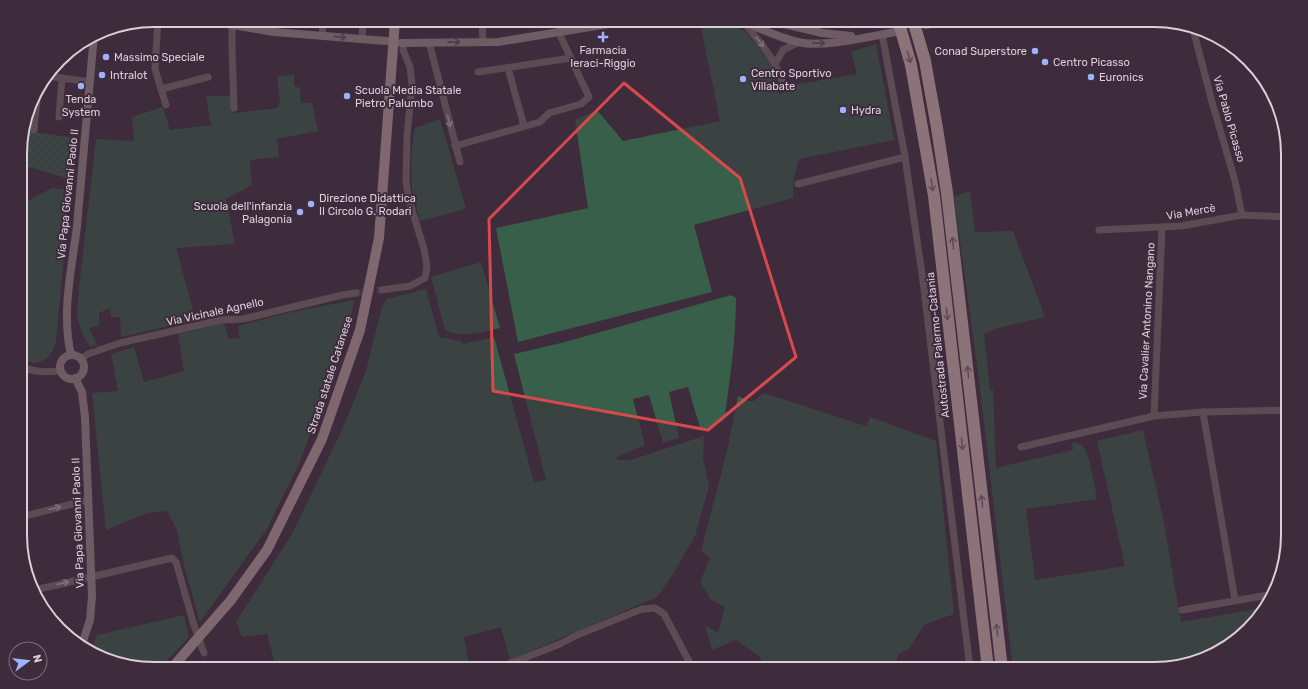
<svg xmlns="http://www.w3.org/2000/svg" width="1308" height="689" font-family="Rubik,sans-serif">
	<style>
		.green { fill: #375f49 }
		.garden { fill: url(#garden-dots) }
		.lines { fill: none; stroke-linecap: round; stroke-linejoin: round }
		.street-tunnel { stroke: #564454; stroke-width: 7; stroke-dasharray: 7 3.5; stroke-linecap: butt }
		.street { stroke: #807170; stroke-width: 7 }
		.secondary { stroke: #ab9592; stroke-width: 8 }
		.primary { stroke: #ccb0ac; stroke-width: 10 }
		.highway { stroke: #ebc8c4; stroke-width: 12 }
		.oneway { stroke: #64505a }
		.oneway2 { stroke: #cec1ca }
		.oneway3 { stroke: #8c7279 }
		.marked { fill: none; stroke: #d7494c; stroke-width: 3; stroke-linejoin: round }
		.poi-dot { fill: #9fb3fd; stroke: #3e2b3c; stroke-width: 1.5 }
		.labels { text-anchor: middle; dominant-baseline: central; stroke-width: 4; stroke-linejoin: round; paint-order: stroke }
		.poi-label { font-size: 11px; fill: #dccfda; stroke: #3e2b3c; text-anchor: start }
		.street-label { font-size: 11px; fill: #dccfda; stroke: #3e2b3c }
		.rim { fill: none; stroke: #dccfda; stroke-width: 2 }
	</style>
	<defs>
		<pattern id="garden-dots" width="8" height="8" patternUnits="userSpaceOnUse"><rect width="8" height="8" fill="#375f49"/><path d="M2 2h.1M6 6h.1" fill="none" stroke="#537563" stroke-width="1.8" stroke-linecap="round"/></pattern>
	</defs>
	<rect width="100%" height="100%" fill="#3e2b3c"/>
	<g class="green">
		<path d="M715,20h9l21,11 26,32 8,31 14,-4 -1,-5 65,-11 -6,-22 25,-8 18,96 -95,19 -5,19 -1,20 -99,27 18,67 -194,50 -22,-114 92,-20 -13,-88 22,-10 26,31 102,-21 -5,1 -20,-98z"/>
		<path d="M294,75v11l6,2 1,15h11l6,28 -41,8 2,18 -29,3 2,25 -26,14 9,45 -59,4 20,72 -75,17 -1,-20h-9l-1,-9 -11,5v12l-10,3 8,17 -7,2 -9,-16 -4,-15 2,-28 17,-149 38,2 -2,-24 31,-10 7,23 41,-5 -5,-29h24l1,10 3,7 43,-5 3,-5 -3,-27z"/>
		<path d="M440,119l26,90 -46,12 -8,-31 -1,-34 4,-28z"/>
		<path d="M52,188l18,2 -14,152c-5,18 -19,27 -35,16l-1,-153z"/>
		<path d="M970,191l5,41 38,-1 32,86 -47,11 -14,6 6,56 3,-1 3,79 77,-18 -1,-8c4,1 8,1 11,4 7,9 12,41 14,53l-71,10 9,71 90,-14 -28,-125 46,-11 21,93 17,99 81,-14 -34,39 -65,22h-150l-35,-296 -24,-176z"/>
		<path d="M481,262l19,66c-17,4 -39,11 -55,2l-14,-53z"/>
		<path d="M426,289l13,48 21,4 3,3 31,-7 40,145 12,-2 -32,-126 51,-12 166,-47 5,3c0,41 -6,82 -12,123l-23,10 -13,-44 -19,5 10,46 -16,5 -14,-48 -16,4 12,46 -30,13 3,2h13l73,-24 -1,22 6,28 -14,50 -22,38 -16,23 -147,63 -9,-33 -37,10 6,32h-210l15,-5 -8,-30 -25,3 -6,-15 56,-88 49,-102 24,-58 17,-67 4,-8z"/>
		<path d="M354,300l-8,42 -47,122 -32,65 -67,93 -15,-52 -8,-40 -10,-19 -20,2 -41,17 -14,-137 26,-2 -7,-37 23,-7 10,35 40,-11 -6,-37 46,-11 5,16 11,-1 -2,-12 58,-15z"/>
		<path d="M764,393l102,33 4,-9 66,24 18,173 -29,10 -16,25 -11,5 -3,15h-131l-4,-12 -24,-17 -24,10 -7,-25 13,8 7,-26 -14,-7 -11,-18 10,-24 -9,-7 26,-100 11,-55 14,6z"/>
		<path d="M184,615l5,22 -30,32h-5l-59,-14 -5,-4 7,-16z"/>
	</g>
	<path class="garden" d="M24,131l53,7 -5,42 -52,-16v-19z"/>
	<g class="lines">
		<path class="street-tunnel" d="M356,293l26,-3"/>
		<g class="street">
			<path d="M158,20l-3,49 6,20 47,-12"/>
			<path d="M232,20v28l2,60"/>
			<path d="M482,20l1,22"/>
			<path d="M743,21c18,24 33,37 41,66"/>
			<path d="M1193,29l19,73 23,79 7,34"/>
			<path d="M274,32l1,-12"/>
			<path d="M882,34l23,123 18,124 47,388"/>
			<path d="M322,36l1,-16"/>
			<path d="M362,39l1,-19"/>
			<path d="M429,42l31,120"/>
			<path d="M775,64l8,-14 16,-8"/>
			<path d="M508,68l16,58"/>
			<path d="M478,72l93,-14"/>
			<path d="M48,76l42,6"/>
			<path d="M161,89l5,16"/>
			<path d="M59,117l3,-39"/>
			<path d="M34,130l4,-41"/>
			<path d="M455,146l85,-24 9,-9 32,-9 8,-7 -30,-64"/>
			<path d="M798,184l107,-27"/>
			<path d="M1099,230l82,-4 61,-11 45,2"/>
			<path d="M382,290l28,-4 15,-8 2,-11 -3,-18 -16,-52 -2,-17 1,-44 5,-51 -2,-18 -7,-17 1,-7"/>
			<path d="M81,359l7,-5 32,-11 101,-23 22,-1 99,-24 14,-2"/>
			<path d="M21,366c14,7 25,6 40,5"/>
			<path d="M1203,412l32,188"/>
			<path d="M1154,416l8,-188"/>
			<path d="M1021,447l133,-31 49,-4 85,-2"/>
			<path d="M21,517l67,-17"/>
			<path d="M35,590l137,-32 4,4 17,60 11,31"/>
			<path d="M1182,610l92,-16"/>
			<path d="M496,669l64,-25 17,-9 65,-26 13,-1 9,6 29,55"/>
		</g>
		<g class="secondary">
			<path d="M203,20l71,12 112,9"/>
			<path d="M743,20v1c18,8 36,17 55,21 25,6 70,-5 97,-10"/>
			<path d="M767,20l55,13 29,3"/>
			<path d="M926,25l27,-5"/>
			<path d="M401,43l97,-1 135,-22"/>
			<path d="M71,355c-10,-43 1,-87 6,-129 6,-64 11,-127 17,-191"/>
			<circle cx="72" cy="367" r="12"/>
			<path d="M75,378l7,14 3,25 7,179 -2,24 -8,24"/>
		</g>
		<path class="primary" d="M171,669l60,-69 36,-50 55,-111 38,-109 19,-92 16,-218"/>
		<g class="highway">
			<path d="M898,20l13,45 23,131 54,473"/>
			<path d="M913,20l12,41 12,67 10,65 55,476"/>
		</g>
	</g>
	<defs><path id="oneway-shaft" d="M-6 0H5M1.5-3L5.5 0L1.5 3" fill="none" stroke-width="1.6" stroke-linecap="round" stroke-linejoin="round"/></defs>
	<g class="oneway">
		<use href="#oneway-shaft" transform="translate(340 37) rotate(5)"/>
		<use href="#oneway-shaft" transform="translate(454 42) rotate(-1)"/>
		<use href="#oneway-shaft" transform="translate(819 43) rotate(1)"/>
	</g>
	<g class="oneway2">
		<use href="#oneway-shaft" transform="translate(760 42) rotate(51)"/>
		<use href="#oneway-shaft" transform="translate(449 121) rotate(75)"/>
		<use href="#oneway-shaft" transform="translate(55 508) rotate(-14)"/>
		<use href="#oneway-shaft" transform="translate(63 583) rotate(-13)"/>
	</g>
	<g class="oneway3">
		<use href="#oneway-shaft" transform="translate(909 57) rotate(74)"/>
		<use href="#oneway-shaft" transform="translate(932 185) rotate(81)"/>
		<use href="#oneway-shaft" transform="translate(953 243) rotate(-96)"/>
		<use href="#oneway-shaft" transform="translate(947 314) rotate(84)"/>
		<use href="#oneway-shaft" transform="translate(968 372) rotate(-96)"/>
		<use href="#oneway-shaft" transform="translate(962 444) rotate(84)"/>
		<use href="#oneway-shaft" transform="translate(982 501) rotate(-96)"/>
		<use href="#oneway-shaft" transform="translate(997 630) rotate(-96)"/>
	</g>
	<path d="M0 0H1308V689H0ZM624,83l116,95 56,179 -88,73 -215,-39 -4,-172z" fill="#3e2b3c" fill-opacity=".55" fill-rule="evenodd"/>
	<path class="marked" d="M624,83l116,95 56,179 -88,73 -215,-39 -4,-172z"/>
	<g class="poi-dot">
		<path d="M601 31h4v4h4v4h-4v4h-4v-4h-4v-4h4z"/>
		<circle cx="1035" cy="51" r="4"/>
		<circle cx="106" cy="57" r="4"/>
		<circle cx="1045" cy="62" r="4"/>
		<circle cx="102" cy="75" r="4"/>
		<circle cx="1091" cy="77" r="4"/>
		<circle cx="743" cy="79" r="4"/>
		<circle cx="81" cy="86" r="4"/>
		<circle cx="347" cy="96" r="4"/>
		<circle cx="843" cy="110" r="4"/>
		<circle cx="311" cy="204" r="4"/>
		<circle cx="300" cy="212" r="4"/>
	</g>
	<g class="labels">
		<g class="poi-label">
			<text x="603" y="50" text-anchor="middle">Farmacia<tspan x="603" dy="13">Ieraci-Riggio</tspan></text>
			<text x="1027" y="51" text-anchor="end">Conad Superstore</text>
			<text x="114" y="57">Massimo Speciale</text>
			<text x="1053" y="62">Centro Picasso</text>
			<text x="751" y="73">Centro Sportivo<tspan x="751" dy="13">Villabate</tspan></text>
			<text x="110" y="75">Intralot</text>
			<text x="1099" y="77">Euronics</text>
			<text x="355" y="90">Scuola Media Statale<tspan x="355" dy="13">Pietro Palumbo</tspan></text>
			<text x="81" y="99" text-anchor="middle">Tenda<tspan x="81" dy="13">System</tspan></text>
			<text x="851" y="110">Hydra</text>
			<text x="319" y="198">Direzione Didattica<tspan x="319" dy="13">II Circolo G. Rodari</tspan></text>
			<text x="292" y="206" text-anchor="end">Scuola dell'infanzia<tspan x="292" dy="13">Palagonia</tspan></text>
		</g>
		<g class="street-label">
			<text transform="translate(1229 119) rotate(74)">Via Pablo Picasso</text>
			<text transform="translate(68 194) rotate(-84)">Via Papa Giovanni Paolo II</text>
			<text transform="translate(1191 212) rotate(-10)">Via Mercè</text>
			<text transform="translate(215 312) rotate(-12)">Via Vicinale Agnello</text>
			<text transform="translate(1147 321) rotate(-87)">Via Cavalier Antonino Nangano</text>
			<text transform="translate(938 345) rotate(-96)">Autostrada Palermo-Catania</text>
			<text transform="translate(330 375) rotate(-72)">Strada statale Catanese</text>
			<text transform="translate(78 523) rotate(-92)">Via Papa Giovanni Paolo II</text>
		</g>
	</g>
	<path d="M0 0H1308V689H0ZM154 27H1154A127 127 0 0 1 1281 154V535A127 127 0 0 1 1154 662H154A127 127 0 0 1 27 535V154A127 127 0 0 1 154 27Z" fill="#3e2b3c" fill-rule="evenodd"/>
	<path class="rim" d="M154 27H1154A127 127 0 0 1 1281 154V535A127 127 0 0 1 1154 662H154A127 127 0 0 1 27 535V154A127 127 0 0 1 154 27Z"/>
	<g transform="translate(28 661) rotate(75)"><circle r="19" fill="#3e2b3c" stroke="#7d6d7b"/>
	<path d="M0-3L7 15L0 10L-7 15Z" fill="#9fb3fd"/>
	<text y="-6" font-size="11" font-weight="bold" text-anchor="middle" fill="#dccfda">N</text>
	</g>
</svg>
